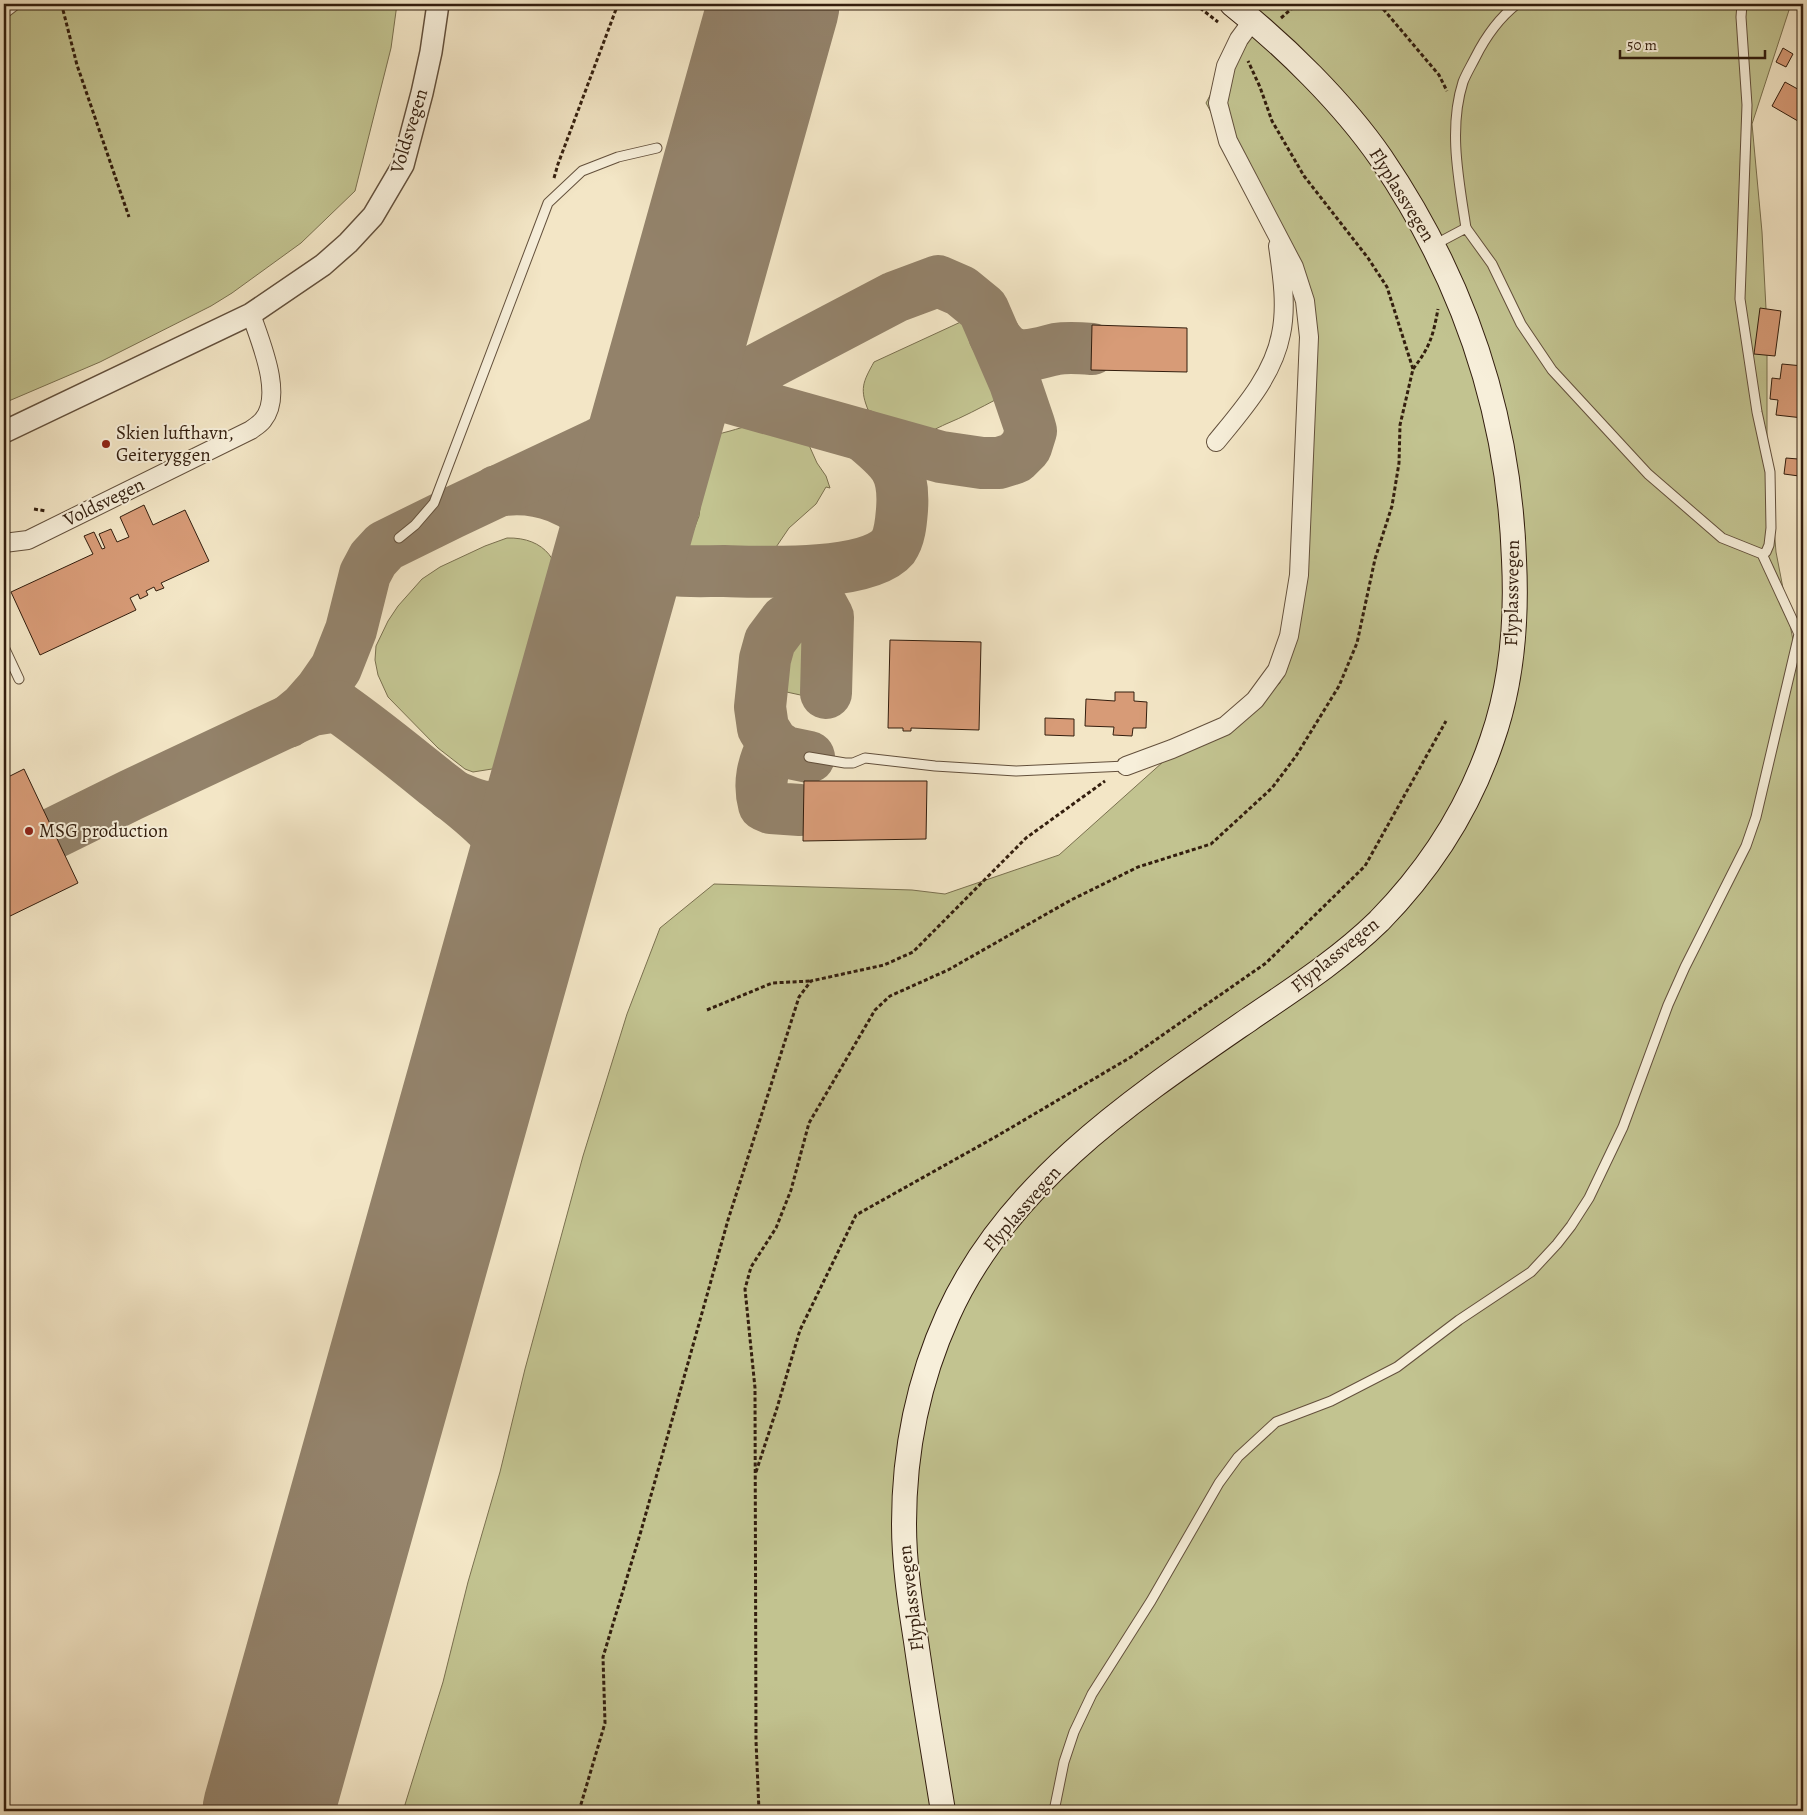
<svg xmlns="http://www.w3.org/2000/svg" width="1807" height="1815" font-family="Alegreya,serif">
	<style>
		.green { fill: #c2c390; stroke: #7a704f }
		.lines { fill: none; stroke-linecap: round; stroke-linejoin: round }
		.taxiway { stroke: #93826a; stroke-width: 52 }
		.runway { stroke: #93826a; stroke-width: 131 }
		.building { fill: #d79b77; stroke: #331e0e }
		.service-casing { stroke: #63503c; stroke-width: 11 }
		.minor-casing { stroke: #63503c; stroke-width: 20 }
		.tertiary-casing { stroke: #63503c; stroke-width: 24 }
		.secondary-casing { stroke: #331e0e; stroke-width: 26 }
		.path { stroke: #331e0e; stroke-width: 3; stroke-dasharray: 4 2.5; stroke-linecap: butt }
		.service { stroke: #f7efda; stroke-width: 9 }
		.minor { stroke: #f7efda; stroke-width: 18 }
		.tertiary { stroke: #f7efda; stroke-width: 21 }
		.secondary { stroke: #f7efda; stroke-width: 24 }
		.poi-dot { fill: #8f2418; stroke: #f7efda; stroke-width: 2 }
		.labels { text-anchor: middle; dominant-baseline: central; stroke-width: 4; stroke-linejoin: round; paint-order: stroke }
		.street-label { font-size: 19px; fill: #331e0e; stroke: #f7efda }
		.poi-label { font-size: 19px; fill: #331e0e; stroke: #f7efda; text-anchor: start }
	</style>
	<rect width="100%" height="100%" fill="#f3e6c6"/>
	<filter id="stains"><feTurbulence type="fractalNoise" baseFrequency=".004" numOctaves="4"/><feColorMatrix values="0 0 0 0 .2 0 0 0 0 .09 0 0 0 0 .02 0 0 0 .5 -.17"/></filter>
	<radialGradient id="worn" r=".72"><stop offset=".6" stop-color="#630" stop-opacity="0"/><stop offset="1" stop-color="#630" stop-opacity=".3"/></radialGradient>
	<g class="green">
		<path d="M4,4h393l-6,44 -36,143 -54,52 -69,50 -21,13 -111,56 -96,41z"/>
		<path d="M1258,4h533l-39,120 10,108 5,96v114l9,110 27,140v1119h-1400l40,-129 25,-100 32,-110 25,-103 58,-213 44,-142 33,-86 54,-44 198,6 33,4 114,-39 114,-102 53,-18 54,-52 22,-85 9,-188 -11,-98 -23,-78 -71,-131z"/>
		<path d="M965,320l6,1 25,55 1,23c-17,9 -34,18 -51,25 -9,4 -19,10 -29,11 -18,3 -40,-6 -48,-23 -10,-23 -6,-30 5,-50z"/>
		<path d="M763,423l41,11 13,29 9,13 4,12 -4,-1 -10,17 -27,24 -19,28 -4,1 -59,-2 -4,2 -2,-3 -11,-3 -9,-6 8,-3 10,-26 10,-81c18,-1 35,-10 54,-12z"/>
		<path d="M507,538c38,-1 56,24 53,61l-42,146 -18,20 -8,4 -19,3 -8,-3 -27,-21 -50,-51 -10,-22 -3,-15 1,-14 12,-25 10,-15 24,-27 18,-12 45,-21z"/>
		<path d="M805,639v57l-23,-5c-4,-10 -2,-38 3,-48l4,-3z"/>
	</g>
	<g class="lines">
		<g class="taxiway">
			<path d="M994,335c18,28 34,21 62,14 12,-2 24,-1 36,0"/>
			<path d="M497,491c40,-7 84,8 107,43 6,9 10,20 14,29 17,2 35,5 52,7 18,2 36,1 54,1 37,1 144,6 169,-24 7,-10 8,-25 9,-37 3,-41 -9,-50 -39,-75"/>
			<path d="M288,722l17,-14 15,-17 16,-23 15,-38 14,-56 8,-15 12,-13 67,-33 144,-68 29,-15 58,-36 15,-3 11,1 28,-12 158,-83 43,-16 23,10 22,18 32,74 14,41 2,7 -5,16 -11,11 -16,5h-17l-41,-6 -232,-65c-24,-13 -27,-23 -30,-49"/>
			<path d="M773,744c-10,20 -15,39 -9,61l7,3 29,2"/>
			<path d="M809,757l-24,-5 -12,-8 -10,-16 -3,-21 5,-48 5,-18 15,-20 9,-6 24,-9h4l6,11 -2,76"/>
			<path d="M451,795c13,5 27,13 41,12 37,-2 59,-38 76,-66"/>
			<path d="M54,833l77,-38 181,-85 25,-4c33,23 65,49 97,75 19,15 41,31 58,49 8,8 14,19 18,30 9,23 7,46 4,71"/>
		</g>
		<path class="runway" d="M268,1811l506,-1807"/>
	</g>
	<g class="building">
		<path d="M1783,48l10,6 -7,13 -10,-5z"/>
		<path d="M1785,82l18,10v32l-31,-18z"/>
		<path d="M1760,308l21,3 -6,45 -21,-2z"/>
		<path d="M1092,325l95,3v44l-96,-2z"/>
		<path d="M1782,364l21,2v52l-27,-3 2,-15 -8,-1 2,-21 8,1z"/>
		<path d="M1801,440h2v31l-4,-1v6l-15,-2 2,-16 12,1z"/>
		<path d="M144,505l9,20 32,-15 24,51 -48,22 3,5 -8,3 -2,-4 -8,4 2,4 -8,4 -2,-5 -8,4 6,12 -96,45 -29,-63 82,-38 -9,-18 10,-4 8,17 3,-1 -6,-14 12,-5 6,13 12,-5 -9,-20z"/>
		<path d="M890,640l91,2 -2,88 -68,-2v3h-8v-3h-15z"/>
		<path d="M1115,692h19v9l13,1 -1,26h-13l-1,8 -19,-1 1,-8 -29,-1 1,-27 29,2z"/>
		<path d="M1045,718l29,1v17l-29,-1z"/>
		<path d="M24,769l54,114 -74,36v-140z"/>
		<path d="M804,781h123l-1,58 -123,2z"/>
	</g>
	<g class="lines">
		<g class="service-casing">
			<g id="service">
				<path d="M1742,4l-1,13 6,88 -7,194 17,113 13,60 1,56 -2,17 -3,7 -4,2"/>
				<path d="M4,14l13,-10"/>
				<path d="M1466,228c-7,-47 -18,-99 -3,-146 3,-8 8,-16 12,-24 10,-20 24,-40 42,-54"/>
				<path d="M399,538l16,-13 19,-22 114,-300 34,-32 36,-14 39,-9"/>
				<path d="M4,647l15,32"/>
				<path d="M809,757l36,6h8l12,-5 70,8 81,5 110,-5"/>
				<path d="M1054,1811l10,-49 10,-30 18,-38 59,-93 68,-118 19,-26 38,-35 55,-21 66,-34 62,-47 72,-48 26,-28 14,-18 18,-28 34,-71 45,-122 17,-38 61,-121 10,-29 43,-183 -37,-80 -40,-16 -74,-64 -96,-104 -31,-46 -29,-60 -26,-36 -32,17"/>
			</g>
		</g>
		<g class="minor-casing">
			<g id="minor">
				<path d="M1216,442c26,-32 57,-66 65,-108 6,-28 1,-60 -3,-88"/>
				<path d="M4,543l24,-3 223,-110c4,-3 9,-6 12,-10 21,-25 -3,-79 -12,-106"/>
				<path d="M1126,766l46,-17 53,-23 30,-26 22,-30 12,-34 10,-61 10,-238 -4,-36 -11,-34 -66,-126 -10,-38 8,-37 13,-27 14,-19"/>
			</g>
		</g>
		<g class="tertiary-casing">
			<path id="tertiary" d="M4,432l247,-118 72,-49 25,-22 25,-27 30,-51 19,-72 9,-41 7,-48"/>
		</g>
		<g class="secondary-casing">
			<path id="secondary" d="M943,1811c-9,-56 -19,-113 -27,-170 -6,-38 -12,-78 -12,-117 0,-71 14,-143 44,-209 60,-133 187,-217 303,-297 44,-30 89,-59 128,-97 50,-51 90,-113 113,-181 20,-57 25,-120 22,-180 -5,-148 -50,-280 -133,-402 -38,-55 -97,-113 -149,-154"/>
		</g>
		<g class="path">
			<path d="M1195,4l23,18"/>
			<path d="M1379,4l60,71 8,16"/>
			<path d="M63,10l14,55 52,152"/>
			<path d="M1281,18l16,-14"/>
			<path d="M554,178l4,-14 60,-160"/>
			<path d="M1413,369c17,-22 20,-33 25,-60"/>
			<path d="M34,509l12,2"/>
			<path d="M707,1010l65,-27 39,-2"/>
			<path d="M756,1472l21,-64 23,-78 56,-115 141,-79 134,-79 135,-94 99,-97 81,-145"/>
			<path d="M579,1811l26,-88 -2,-66 38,-126 87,-311 71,-223 12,-16 73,-16 29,-13 113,-114 79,-57"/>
			<path d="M759,1811l-3,-70 -1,-353 -10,-99 6,-22 25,-39 15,-38 18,-67 66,-113 15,-14 58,-26 123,-70 67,-33 73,-23 61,-56 24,-32 43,-70 18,-43 18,-84 17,-53 7,-43 1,-38 13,-56 -26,-82 -19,-29 -64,-82 -32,-55 -12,-34 -12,-26"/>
		</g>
		<use href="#service" class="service"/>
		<use href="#minor" class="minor"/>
		<use href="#tertiary" class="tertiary"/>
		<use href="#secondary" class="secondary"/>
	</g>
	<g class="poi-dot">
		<circle cx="106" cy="444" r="5"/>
		<circle cx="29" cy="831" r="5"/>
	</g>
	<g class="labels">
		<g class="street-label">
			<text transform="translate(409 131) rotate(-73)">Voldsvegen</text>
			<text transform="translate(1402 195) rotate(58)">Flyplassvegen</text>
			<text transform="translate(104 502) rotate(-26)">Voldsvegen</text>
			<text transform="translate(1512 593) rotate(-89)">Flyplassvegen</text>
			<text transform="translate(1335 955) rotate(-39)">Flyplassvegen</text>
			<text transform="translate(1022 1209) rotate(-49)">Flyplassvegen</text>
			<text transform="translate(911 1598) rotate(-97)">Flyplassvegen</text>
		</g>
		<g class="poi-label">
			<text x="116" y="433">Skien lufthavn,<tspan x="116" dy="22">Geiteryggen</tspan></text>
			<text x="39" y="831">MSG production</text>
		</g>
	</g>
	<rect width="1807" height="1815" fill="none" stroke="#f3e6c6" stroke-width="20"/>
	<rect x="5" y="5" width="1797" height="1805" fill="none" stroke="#331e0e" stroke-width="2.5"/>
	<rect x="10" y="10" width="1787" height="1795" fill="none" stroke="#331e0e"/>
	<path d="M1620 50v8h145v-8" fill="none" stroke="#331e0e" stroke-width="2.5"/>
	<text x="1627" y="50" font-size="15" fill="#331e0e" stroke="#f7efda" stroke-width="4" paint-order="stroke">50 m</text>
	<rect width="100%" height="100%" filter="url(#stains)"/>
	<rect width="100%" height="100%" fill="url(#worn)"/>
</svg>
